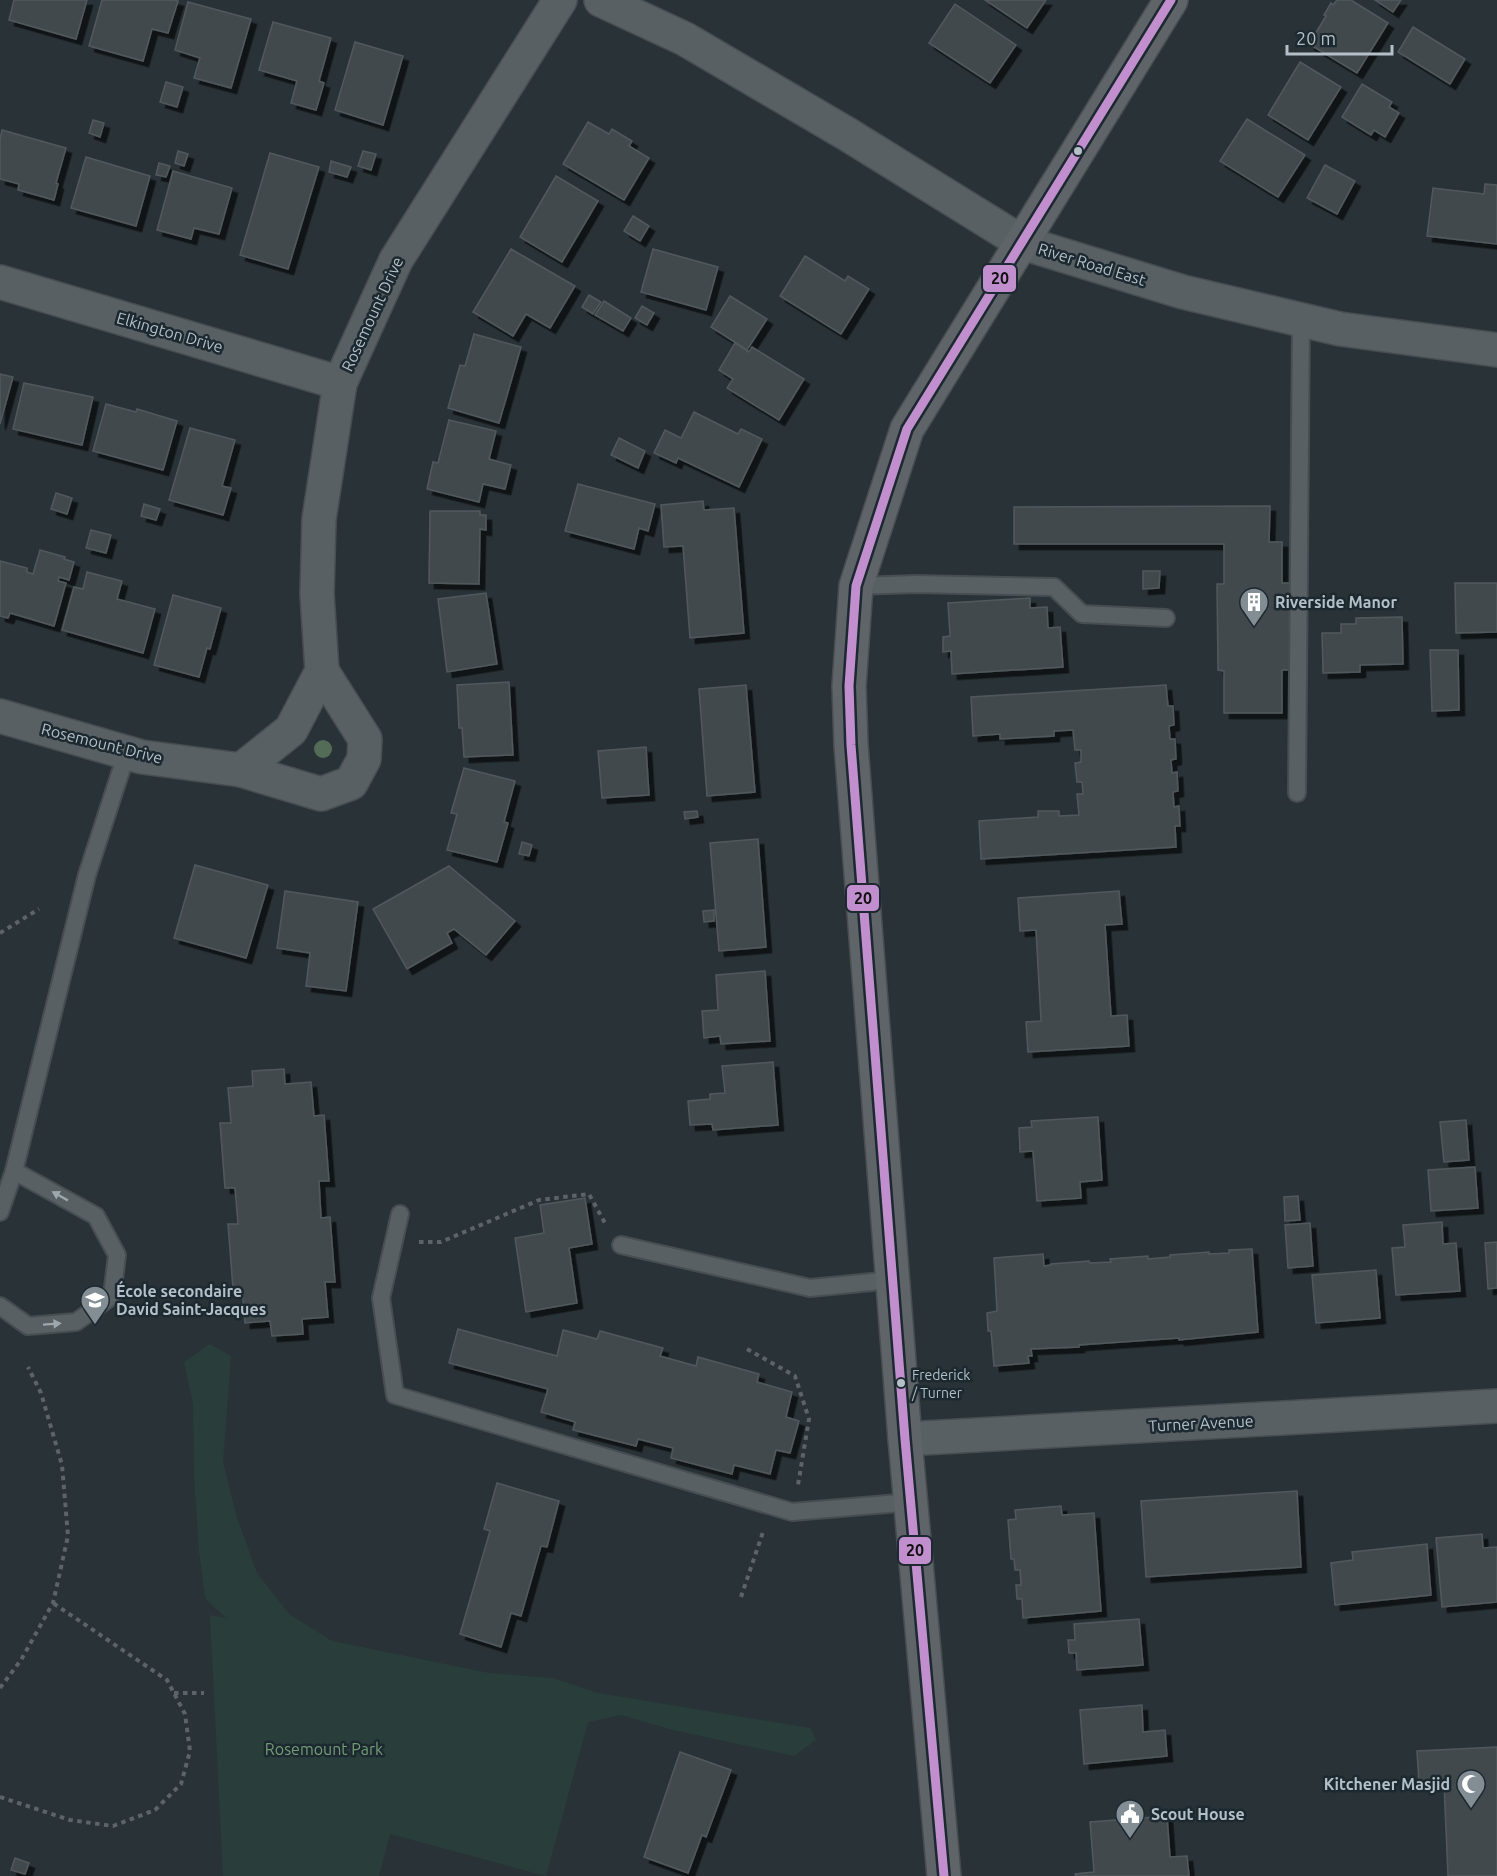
<svg xmlns="http://www.w3.org/2000/svg" width="1497" height="1876" font-family="Ubuntu,sans-serif">
	<style>
		.green { fill: #293e3b }
		.building { fill: #434a4e; stroke: #51595d; stroke-width: 1.5; filter: url(#shadow) }
		.lines { fill: none; stroke-linecap: round; stroke-linejoin: round }
		.service-casing { stroke: #474d51; stroke-width: 20 }
		.minor-casing { stroke: #474d51; stroke-width: 36 }
		.tertiary-casing { stroke: #474d51; stroke-width: 36 }
		.secondary-casing { stroke: #474d51; stroke-width: 36 }
		.path { stroke: #5d6468; stroke-width: 4; stroke-dasharray: 4.5 4.5; stroke-linecap: butt }
		.service { stroke: #596064; stroke-width: 16 }
		.minor { stroke: #596064; stroke-width: 33 }
		.tertiary { stroke: #596064; stroke-width: 33 }
		.secondary { stroke: #5e6468; stroke-width: 33 }
		.bus-1-casing { stroke: #1d2930; stroke-width: 14 }
		.bus-1 { stroke: #c18fce; stroke-width: 9 }
		.tree { fill: #526c58 }
		.oneway { fill: #9da7ae }
		.bus-dot { fill: #b4bfc7; stroke: #1d2930; stroke-width: 2 }
		.labels { text-anchor: middle; dominant-baseline: central; stroke-width: 5; stroke-linejoin: round; paint-order: stroke }
		.bus-label { font-size: 14px; fill: #b4bfc7; stroke: #1d2930; text-anchor: start }
		.street-label { font-size: 16px; fill: #b4bfc7; stroke: #1d2930 }
		.poi-label { font-size: 16px; font-weight: bold; fill: #b4bfc7; stroke: #1d2930; text-anchor: start }
		.park-label { font-size: 16px; fill: #739c74; stroke: #1d2930 }
		.line-badge { stroke: #1d2930; stroke-width: 2 }
		.pale-badge-label { font-size: 16px; text-anchor: middle; font-weight: bold; fill: #111 }
	</style>
	<defs>
		<filter id="shadow"><feDropShadow dx="5.5" dy="5.5" stdDeviation="0" flood-color="#0009"/></filter>
	</defs>
	<rect width="100%" height="100%" fill="#293236"/>
	<path class="green" d="M210,1344l21,12 -8,106 14,56 20,55 32,41 43,27 157,32 64,5 45,15 212,35 6,12 -22,16 -121,-26 -52,-15 -33,7 -42,154 -156,-42 -11,42h-156l-13,-261 16,3 -21,-20 -6,-47 -5,-78 -1,-69 -9,-42z"/>
	<g class="building">
		<path d="M14,0h73l-11,39 -67,-19z"/>
		<path d="M102,0h72l4,1 -10,32 -16,-4 -9,32 -54,-15z"/>
		<path d="M985,0h61l-19,28z"/>
		<path d="M1337,0h14l37,23 -31,50 -48,-29 17,-28 -2,-1 7,-12 2,2z"/>
		<path d="M1375,0h26l-8,12z"/>
		<path d="M188,2l63,17 -20,69 -37,-10 6,-20 -25,-8z"/>
		<path d="M955,4l61,41 -26,38 -61,-40z"/>
		<path d="M273,22l58,16 -12,43 5,2 -8,27 -25,-7 6,-22 -38,-11z"/>
		<path d="M1413,27l52,32 -15,25 -52,-32z"/>
		<path d="M355,42l48,14 -20,69 -48,-15z"/>
		<path d="M1300,62l41,25 -33,53 -40,-25z"/>
		<path d="M166,82l17,5 -6,20 -17,-5z"/>
		<path d="M1362,84l30,18 -3,5 10,6 -14,24 -11,-7 -3,5 -29,-18z"/>
		<path d="M1247,119l58,36 -27,42 -58,-36z"/>
		<path d="M93,120l11,3 -4,14 -11,-4z"/>
		<path d="M588,122l21,12 3,-5 20,12 -3,5 20,12 -25,42 -61,-36z"/>
		<path d="M2,130l64,18 -10,35 2,1 -4,16 -36,-10 1,-6 -19,-5v-40z"/>
		<path d="M178,151l10,3 -4,12 -9,-3z"/>
		<path d="M363,151l13,3 -5,16 -13,-4z"/>
		<path d="M270,153l49,14 -31,102 -48,-14z"/>
		<path d="M86,157l64,19 -14,50 -65,-18z"/>
		<path d="M331,161l20,6 -4,10 -18,-5z"/>
		<path d="M159,163l11,3 -4,11 -10,-2z"/>
		<path d="M1325,165l30,16 -18,33 -30,-16z"/>
		<path d="M173,171l59,17 -13,46 -25,-6 -3,11 -34,-9z"/>
		<path d="M556,176l42,25 -36,61 -42,-25z"/>
		<path d="M1485,184l12,1v59l-70,-8 6,-48 51,6z"/>
		<path d="M633,216l16,10 -9,15 -16,-10z"/>
		<path d="M511,249l64,37 -25,42 -24,-14 -13,22 -40,-24z"/>
		<path d="M653,249l65,18 -12,43 -65,-18z"/>
		<path d="M805,256l40,25 3,-5 21,13 -28,45 -61,-38z"/>
		<path d="M589,295l12,7 -8,12 -11,-7z"/>
		<path d="M730,296l37,23 -20,31 -36,-23z"/>
		<path d="M604,301l27,17 -8,13 -28,-16z"/>
		<path d="M642,306l12,7 -7,12 -12,-7z"/>
		<path d="M474,334l47,13 -22,76 -51,-15 12,-43 5,1z"/>
		<path d="M735,343l14,9 3,-5 52,32 -25,41 -52,-32 6,-9 -14,-9z"/>
		<path d="M0,374l13,3 -13,47z"/>
		<path d="M24,383l69,14 -11,48 -69,-16z"/>
		<path d="M106,404l30,8 1,-3 40,12 -14,49 -70,-19z"/>
		<path d="M694,412l44,22 3,-5 21,10 -23,48 -61,-29 -2,5 -22,-10 11,-23 16,8z"/>
		<path d="M449,420l47,11 -7,28 22,6 -6,24 -22,-5 -4,18 -52,-13 6,-27 5,1z"/>
		<path d="M190,428l45,12 -13,46 9,2 -8,27 -54,-15z"/>
		<path d="M619,438l26,13 -7,17 -27,-13z"/>
		<path d="M578,484l77,20 -7,27 -9,-3 -5,21 -69,-18z"/>
		<path d="M56,493l16,5 -5,16 -16,-5z"/>
		<path d="M703,501l1,9 30,-2 10,125 -54,5 -7,-92 -19,1 -3,-42z"/>
		<path d="M144,504l16,5 -4,11 -15,-4z"/>
		<path d="M1270,506l-1,36h13v41h8v87h-8v43h-58v-42l-6,-1 -1,-86h7v-40h-210v-37z"/>
		<path d="M430,511h50v4h6v15l-6,-1 -1,55 -50,-1z"/>
		<path d="M91,530l20,5 -5,18 -20,-5z"/>
		<path d="M40,550l25,7 -1,2 10,3 -5,18 -10,-3 -1,4 8,2 -12,43 -44,-13 -2,5 -8,-2v-55l27,7v4l6,2z"/>
		<path d="M1143,571h17l-1,17 -16,1z"/>
		<path d="M87,572l35,9 -5,18 38,10 -12,44 -81,-23 12,-43 9,2z"/>
		<path d="M1455,583h42v49l-41,1z"/>
		<path d="M486,593l11,71 -50,8 -9,-73z"/>
		<path d="M173,595l48,13 -11,41 -3,-1 -8,29 -45,-12z"/>
		<path d="M1030,598v10l17,-1 1,21 12,-1 3,40 -111,7 -1,-23 -8,1v-15l7,-1 -2,-33z"/>
		<path d="M1402,617l1,47 -43,1v7l-37,1 -1,-40h19v-9h15v-6z"/>
		<path d="M1430,650h28l1,60 -27,1z"/>
		<path d="M509,682l4,73 -49,2 -2,-29h-3l-2,-43z"/>
		<path d="M746,685l9,107 -48,4 -8,-107z"/>
		<path d="M1166,685l2,21h5l1,19 -5,1 1,13h5l1,20 -5,1 1,13 5,-1 1,19 -5,1 1,15 5,-1 1,20h-5l1,21 -195,12 -2,-38 59,-4v-6h21v5l20,-1 -2,-21h6l-1,-12h-5l-2,-19 6,-1v-12h-6l-2,-20 -19,1v5l-54,3v-5l-27,2 -2,-39z"/>
		<path d="M646,747l3,48 -47,3 -4,-47z"/>
		<path d="M464,768l51,13 -11,41 4,1 -11,39 -50,-12 10,-36 -6,-1z"/>
		<path d="M697,811l1,6 -13,2 -1,-7z"/>
		<path d="M758,839l8,108 -47,4 -9,-108z"/>
		<path d="M522,842l10,3 -3,11 -10,-2z"/>
		<path d="M195,865l73,20 -22,73 -72,-20z"/>
		<path d="M449,866l66,55 -29,34 -32,-26 -7,4 5,10 -45,26 -34,-60z"/>
		<path d="M285,891l73,11 -12,89 -40,-5 4,-33 -33,-5z"/>
		<path d="M1119,891l3,33 -17,1 6,91 16,-1 2,31 -101,6 -2,-30 15,-1 -5,-91 -16,1 -2,-33z"/>
		<path d="M714,910v11l-10,1 -1,-11z"/>
		<path d="M765,971l5,70 -49,3 -1,-8 -16,2 -2,-27 16,-1 -2,-35z"/>
		<path d="M773,1062l5,63 -65,5 -1,-6 -22,1 -2,-24 22,-2v-5l15,-1 -3,-27z"/>
		<path d="M284,1069l1,15 26,-2 3,34 10,-1 5,66h-10l2,37 9,-1 5,65h-10l3,35 -26,2 1,15 -31,2 -2,-15 -25,2 -3,-35 -9,1 -5,-65h10l-3,-36h-10l-5,-65h11l-3,-35 25,-2 -1,-15z"/>
		<path d="M1098,1117l4,63 -22,2 1,16 -44,3 -4,-50 -13,1 -1,-24 13,-1 -1,-6z"/>
		<path d="M1466,1120l3,40 -25,2 -4,-40z"/>
		<path d="M1475,1167l3,41 -47,3 -3,-41z"/>
		<path d="M1298,1196l2,24 -15,1 -1,-24z"/>
		<path d="M585,1198l7,46 -23,4 8,55 -51,9 -11,-74 29,-5 -4,-28z"/>
		<path d="M1442,1222l1,22 13,-1 4,48 -64,4 -4,-47 13,-1 -2,-22z"/>
		<path d="M1310,1223l3,43 -25,2 -3,-43z"/>
		<path d="M1497,1242v46l-9,1 -3,-46z"/>
		<path d="M1252,1249l6,83 -79,8v-2l-100,7v2l-48,2 1,7h-4l1,7 -35,3 -3,-35h-3l-1,-18 10,-2 -3,-53 49,-4 1,12 7,-1v-1l38,-3 1,2 21,-1 -1,-3 38,-3v3l22,-2v-2l39,-3v2l20,-1v-3z"/>
		<path d="M1376,1270l4,48 -64,5 -4,-48z"/>
		<path d="M458,1329l99,27 6,-26 34,9 3,-8 63,17 -3,8 36,10 2,-9 61,17 -2,8 35,10 -6,25 13,4 -9,32 -14,-3 -6,24 -36,-9 -2,9 -61,-16 2,-10 -35,-9 -2,7 -63,-16 2,-8 -34,-10 7,-23 -99,-26z"/>
		<path d="M497,1483l62,18 -12,46 -6,-1 -20,70 -10,-3 -10,34 -41,-13 30,-103 -6,-2z"/>
		<path d="M1297,1491l4,76 -155,10 -5,-76z"/>
		<path d="M1061,1506l1,9 32,-2 7,98 -78,7 -1,-19h-5l-1,-14h5l-1,-15h-5l-1,-11h-3l-3,-39 8,-1 -1,-9z"/>
		<path d="M1482,1534l1,14 14,-1v55l-55,5 -6,-69z"/>
		<path d="M1427,1544l4,51 -96,10 -4,-42 22,-3 -1,-8z"/>
		<path d="M1139,1619l4,46 -66,5 -1,-17h-7l-1,-13h7l-1,-16z"/>
		<path d="M1142,1705l1,27 22,-2 2,26 -83,8 -4,-54z"/>
		<path d="M1497,1747v129h-49l-4,-93 -25,1 -2,-33z"/>
		<path d="M680,1752l51,18 -25,67 -4,-2 -14,38 -44,-16z"/>
		<path d="M1167,1816l3,41 17,-1 2,20h-113l-1,-2 19,-2 -4,-50z"/>
		<path d="M15,1858l14,5 -4,11 -14,-4z"/>
	</g>
	<g class="lines">
		<g class="service-casing">
			<g id="service">
				<path d="M856,586l61,-2 137,3 28,27 84,4"/>
				<path d="M1297,793l4,-473"/>
				<path d="M0,1212l14,-41 73,-296 40,-123"/>
				<path d="M400,1214l-19,84 14,97 397,117 119,-10"/>
				<path d="M621,1245l189,43 83,-8"/>
				<path d="M0,1306l28,20 48,-4 36,-26 5,-41 -21,-39 -82,-45"/>
			</g>
		</g>
		<g class="minor-casing">
			<g id="minor">
				<path d="M0,282l340,101"/>
				<path d="M0,716l142,41 99,13 50,-40 31,-59 -5,-77 2,-75 21,-136 56,-123 164,-260"/>
				<path d="M241,770l80,24 30,-11 13,-24 1,-20 -43,-68"/>
				<path d="M905,1439l592,-33"/>
			</g>
		</g>
		<g class="tertiary-casing">
			<path id="tertiary" d="M601,0l84,39 162,95 176,109 160,49 157,37 157,21"/>
		</g>
		<g class="secondary-casing">
			<path id="secondary" d="M944,1876l-39,-437 -54,-694 -2,-59 7,-100 51,-157 264,-429"/>
		</g>
		<g class="path">
			<path d="M0,933l39,-24"/>
			<path d="M419,1242h22l98,-42 50,-6 17,31"/>
			<path d="M747,1349l48,27 14,43 -11,66"/>
			<path d="M741,1597l23,-68"/>
			<path d="M0,1688l21,-28 32,-57 15,-67 -6,-71 -21,-72 -13,-26"/>
			<path d="M174,1693h30"/>
			<path d="M0,1797l70,23 43,6 42,-16 26,-26 9,-33 -5,-37 -18,-34 -114,-77"/>
		</g>
		<use href="#service" class="service"/>
		<use href="#minor" class="minor"/>
		<use href="#tertiary" class="tertiary"/>
		<use href="#secondary" class="secondary"/>
		<g class="bus-1-casing">
			<path id="bus-1" d="M944,1876l-39,-437 -54,-694 -2,-59 7,-100 51,-157 264,-429"/>
		</g>
		<use href="#bus-1" class="bus-1"/>
	</g>
	<circle class="tree" cx="323" cy="749" r="9"/>
	<defs><path id="oneway-solid" d="M-6-.8H1V-3.2L6.5 0L1 3.2V.8H-6Z" transform="scale(1.5)"/></defs>
	<g class="oneway">
		<use href="#oneway-solid" transform="translate(60 1196) rotate(-151)"/>
		<use href="#oneway-solid" transform="translate(52 1324) rotate(-4)"/>
	</g>
	<defs>
		<g id="building-pin" transform="scale(1.5)"><path d="M0 17L-7.5 6A9.5 9.5 0 1 1 7.5 6Z" fill="#838e94" stroke="#1d2930"/><path d="M-4-6H4V6H1V3H-1V6H-4ZM-2.5-4.3h1.7v1.8h-1.7ZM.8-4.3h1.7v1.8H.8ZM-2.5-1h1.7V.8h-1.7ZM.8-1h1.7V.8H.8Z" fill="#fff"/></g>
		<g id="school-pin" transform="scale(1.5)"><path d="M0 17L-7.5 6A9.5 9.5 0 1 1 7.5 6Z" fill="#838e94" stroke="#1d2930"/><path d="M0-5L7-2L0 1L-7-2ZM-4 1L0 2.5L4 1V4Q0 6-4 4Z" fill="#fff"/></g>
		<g id="mosque-pin" transform="scale(1.5)"><path d="M0 17L-7.5 6A9.5 9.5 0 1 1 7.5 6Z" fill="#838e94" stroke="#1d2930"/><path d="M3.5-4.9A6 6 0 1 0 3.5 4.9A5 5 0 1 1 3.5-4.9Z" fill="#fff"/></g>
		<g id="civic-pin" transform="scale(1.5)"><path d="M0 17L-7.5 6A9.5 9.5 0 1 1 7.5 6Z" fill="#838e94" stroke="#1d2930"/><path d="M-.6-6.5H3V-4.5H.6V-3L4-1V1h2V6H-6V1h2V-1L-.6-3ZM-1.2 2.5V6h2.4V2.5Z" fill="#fff"/></g>
	</defs>
	<g fill-rule="evenodd">
		<use href="#building-pin" x="1254" y="602"/>
		<use href="#school-pin" x="95" y="1300"/>
		<use href="#mosque-pin" x="1471" y="1784"/>
		<use href="#civic-pin" x="1130" y="1814"/>
	</g>
	<g class="bus-dot">
		<circle cx="1078" cy="151" r="5"/>
		<circle cx="901" cy="1383" r="5"/>
	</g>
	<g class="labels">
		<g class="bus-label">
			<text x="912" y="1375">Frederick<tspan x="912" dy="18">/ Turner</tspan></text>
		</g>
		<g class="street-label">
			<text transform="translate(1092 264) rotate(17)">River Road East</text>
			<text transform="translate(372 314) rotate(-65)">Rosemount Drive</text>
			<text transform="translate(170 332) rotate(16)">Elkington Drive</text>
			<text transform="translate(102 743) rotate(14)">Rosemount Drive</text>
			<text transform="translate(1201 1423) rotate(-3)">Turner Avenue</text>
		</g>
		<g class="poi-label">
			<text x="1275" y="602">Riverside Manor</text>
			<text x="116" y="1291">École secondaire<tspan x="116" dy="18">David Saint-Jacques</tspan></text>
			<text x="1450" y="1784" text-anchor="end">Kitchener Masjid</text>
			<text x="1151" y="1814">Scout House</text>
		</g>
		<g class="park-label">
			<text x="324" y="1749">Rosemount Park</text>
		</g>
	</g>
	<g class="line-badge">
		<rect x="982" y="264" width="35" height="29" rx="6" fill="#c18fce"/>
		<rect x="846" y="884" width="34" height="28" rx="6" fill="#c18fce"/>
		<rect x="898" y="1536" width="34" height="29" rx="6" fill="#c18fce"/>
	</g>
	<g class="pale-badge-label">
		<text x="1000" y="284">20</text>
		<text x="863" y="904">20</text>
		<text x="915" y="1556">20</text>
	</g>
	<path d="M1287 45v9h105v-9" fill="none" stroke="#b4bfc7" stroke-width="3"/>
	<text x="1296" y="45" font-size="18" fill="#b4bfc7" stroke="#1d2930" stroke-width="4.5" paint-order="stroke">20 m</text>
</svg>
